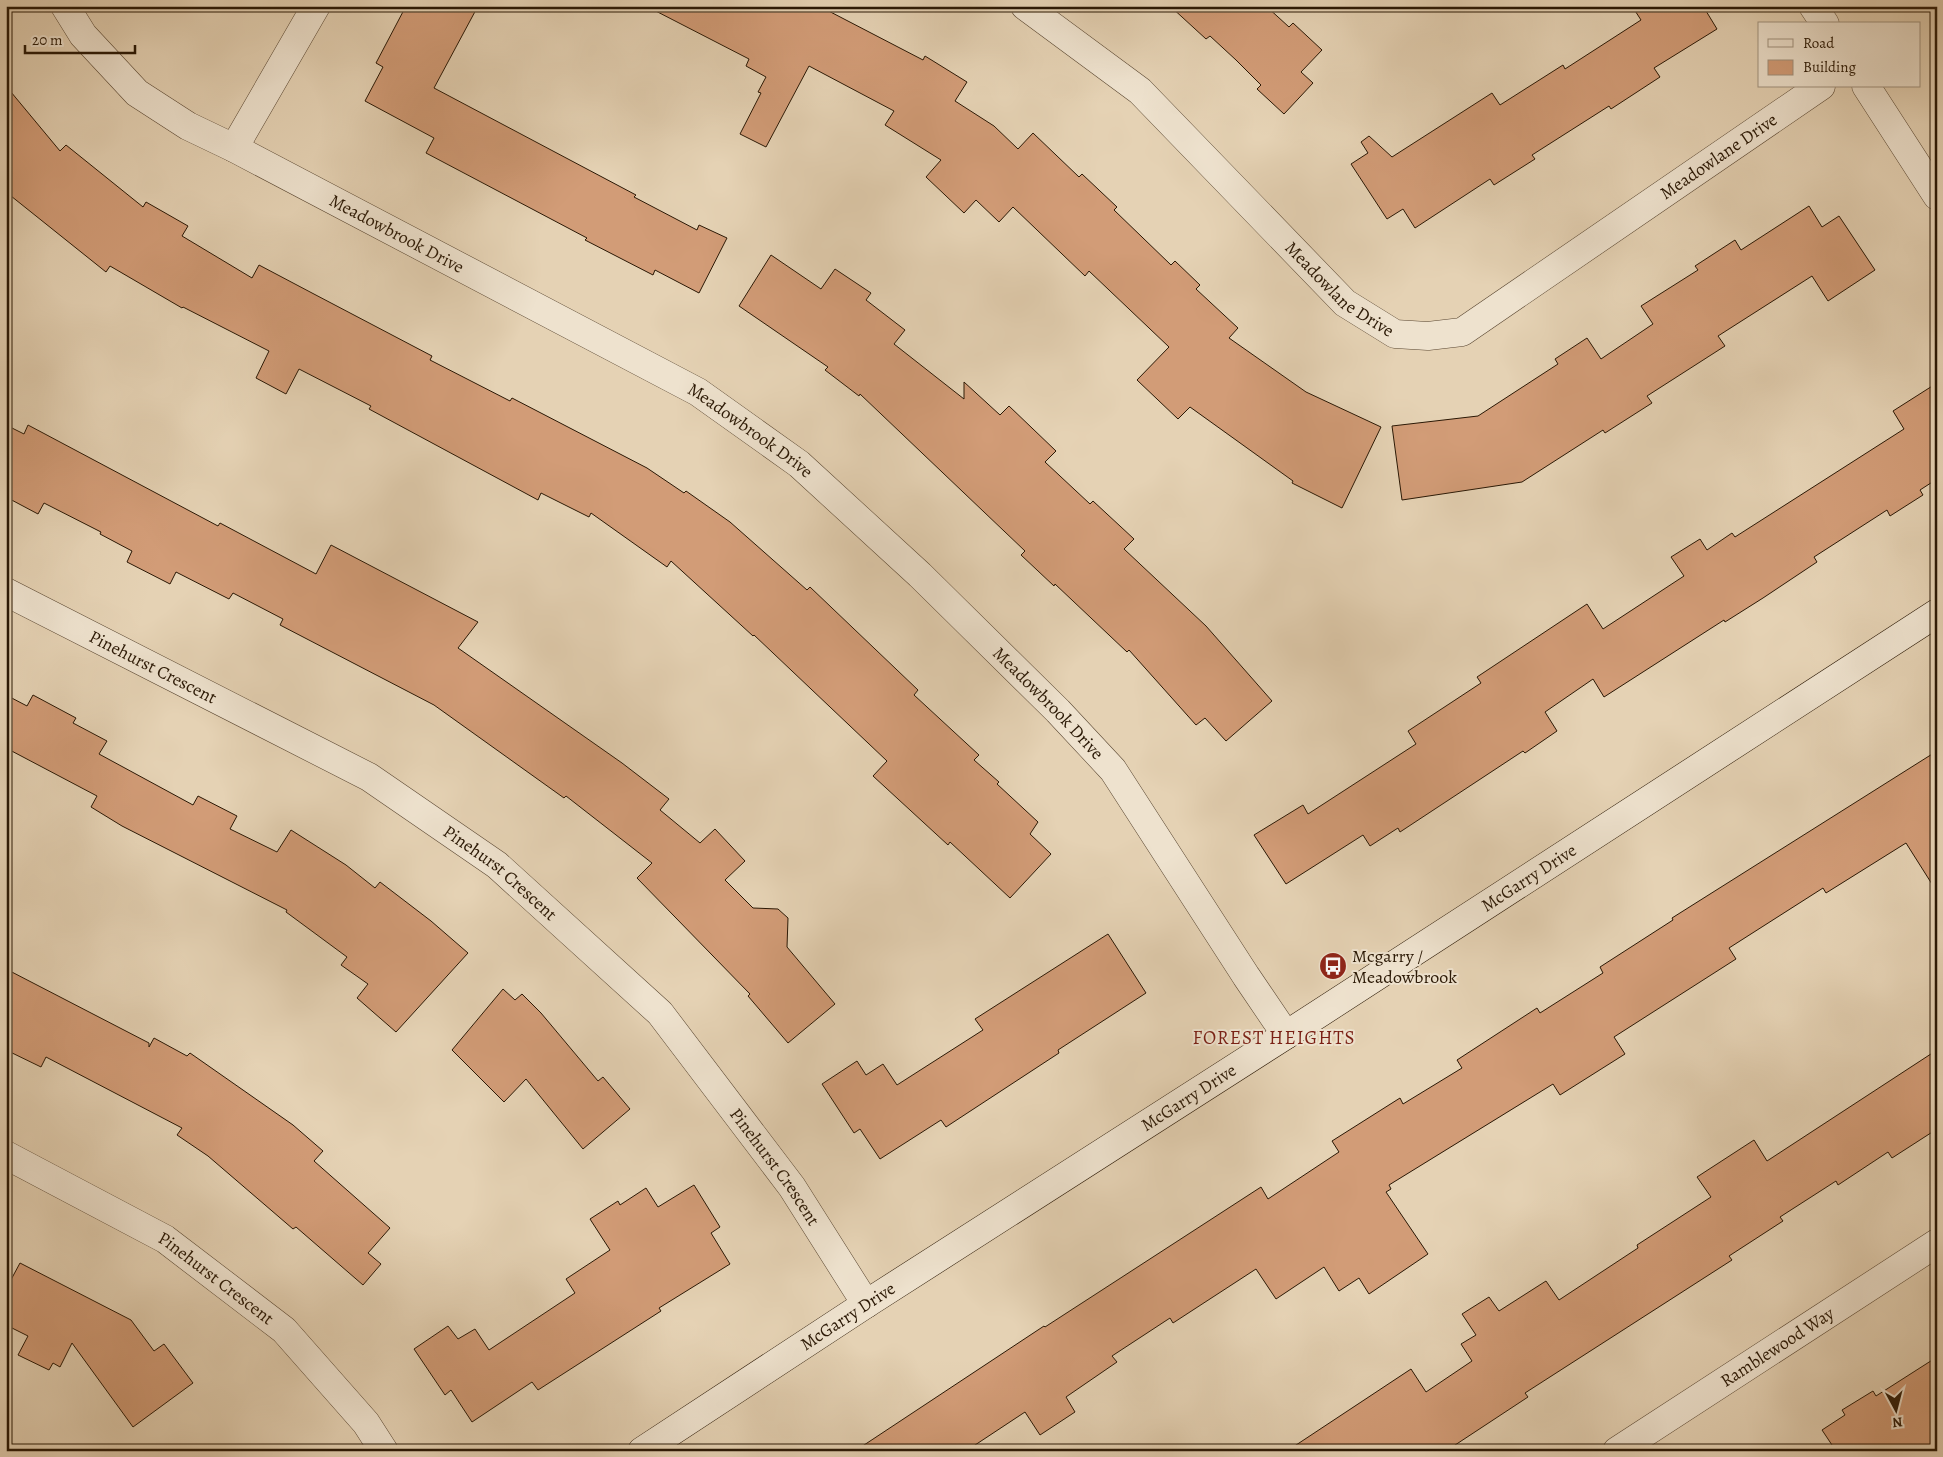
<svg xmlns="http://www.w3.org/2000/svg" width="1943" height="1457" font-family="Alegreya,serif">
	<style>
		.building { fill: #d29c77; stroke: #2a1805 }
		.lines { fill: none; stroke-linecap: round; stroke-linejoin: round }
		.street-casing { stroke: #594631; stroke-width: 29 }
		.secondary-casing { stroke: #2a1805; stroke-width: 29 }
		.street { stroke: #eee2ce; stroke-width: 28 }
		.secondary { stroke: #eee2ce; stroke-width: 28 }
		.labels { text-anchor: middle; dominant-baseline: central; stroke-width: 4; stroke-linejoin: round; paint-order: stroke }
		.street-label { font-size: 18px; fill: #2a1805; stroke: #eee2ce }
		.poi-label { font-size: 18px; fill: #2a1805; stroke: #eee2ce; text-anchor: start }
		.neighbourhood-label { font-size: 19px; letter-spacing: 1px; fill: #7a1f14; stroke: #eee2ce }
	</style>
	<rect width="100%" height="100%" fill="#e5d2b4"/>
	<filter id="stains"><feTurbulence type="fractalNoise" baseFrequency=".004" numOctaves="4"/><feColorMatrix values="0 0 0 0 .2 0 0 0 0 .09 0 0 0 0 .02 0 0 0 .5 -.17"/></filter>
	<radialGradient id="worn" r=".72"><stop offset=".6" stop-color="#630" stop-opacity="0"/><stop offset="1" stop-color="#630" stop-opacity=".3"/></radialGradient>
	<g class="building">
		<path d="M406,6h72l-44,82 202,107 -2,2 63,33 2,-5 28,13 -28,55 -44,-23 -2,5 -68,-35 2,-2 -161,-85 8,-15 -69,-37 18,-34 -7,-4z"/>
		<path d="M646,6h173l104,54 2,-4 42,26 -12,19 39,25 24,23 15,-16 46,44 3,-3 35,33 -3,3 57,55 4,-4 25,24 -4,4 42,39 -9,10 77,54 75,35 -39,81 -50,-25 1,-2 -103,-74 -12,12 -41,-39 32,-33 -80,-76 -4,5 -72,-69 -14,15 -23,-22 -12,13 -38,-36 15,-17 -56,-35 9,-14 -85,-45 -43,81 -26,-13 21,-41 -3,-1 8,-15 -20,-11 3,-7z"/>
		<path d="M1170,6h96l23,21 4,-4 29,27 -21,22 12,11 -29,31 -27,-25 4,-4 -25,-25 -26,-24 -4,3z"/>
		<path d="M1632,6h71l14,23 -63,39 6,9 -49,32 -2,-3 -77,49 3,4 -41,26 -4,-6 -75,49 -12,-19 -16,10 -36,-55 17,-11 -7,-11 8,-6 23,21 100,-64 8,12 63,-40 2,4 76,-49z"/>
		<path d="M6,86l54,65 6,-6 77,62 3,-5 42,24 -6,10 70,42 7,-13 53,28 120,63 -2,4 80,41 2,-3 135,70 37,25 2,-2 44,31 77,68 3,-3 108,103 -4,5 65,60 -5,5 25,22 -2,2 41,38 -8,12 21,20 -41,44 -60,-56 -2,3 -75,-69 14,-15 -133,-126 -1,1 -82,-75 -4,6 -76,-54 -2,4 -48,-24 -3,7 -169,-91 2,-3 -72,-37 -13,25 -30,-16 13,-27 -86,-44 -1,1 -72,-42 -4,6 -100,-80z"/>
		<path d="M1809,206l13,21 17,-11 36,54 -47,31 -16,-25 -94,60 7,10 -78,50 5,7 -47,30 -2,-3 -81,52 -120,18 -10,-74 86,-10 80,-52 -3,-5 32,-21 14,21 52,-35 -12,-18 57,-36 -3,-4 40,-26 6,10z"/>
		<path d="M771,255l50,34 14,-20 36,24 -5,7 39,30 -11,14 70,55v-17l36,33 9,-9 47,45 -11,11 45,42 3,-3 41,38 -10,10 82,77 66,75 -46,40 -21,-23 -9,7 -67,-75 -2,2 -72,-68 -1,2 -33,-31 4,-4 -165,-157 -1,2 -34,-26 3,-3 -89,-61z"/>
		<path d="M1937,383v96l-17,11 3,5 -33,21 -3,-6 -73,47 3,5 -54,36 -38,24 -1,-2 -120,77 -11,-18 -48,33 12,19 -32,22 -2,-2 -123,81 -2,-4 -28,18 -7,-11 -77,49 -32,-49 49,-30 5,9 108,-70 -8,-13 73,-48 -4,-6 110,-73 16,25 81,-53 -13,-19 29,-18 7,11 25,-17 3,4 169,-108 -11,-18z"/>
		<path d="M6,425l18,9 4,-9 190,101 2,-3 96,51 15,-29 147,77 -20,26 164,115 47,36 -9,11 40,33 15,-14 30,32 -20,19 28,28 25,1 10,9 -1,29 48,57 -47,39 -40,-47 2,-2 -113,-116 15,-15 -86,-67 -2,2 -130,-93 -154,-80 3,-6 -50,-26 -4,6 -53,-27 -6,12 -43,-22 5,-11 -32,-17 1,-2 -57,-29 -6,11 -32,-17z"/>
		<path d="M6,695l21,11 6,-11 43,23 -3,5 34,18 -8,13 94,51 5,-9 39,20 -7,13 47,23 14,-22 55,35 29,23 5,-6 51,39 37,32 -72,79 -39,-34 11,-14 -27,-19 6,-8 -61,-45 1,-2 -165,-84 -31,-19 6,-11 -91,-48z"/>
		<path d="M1937,751v141l-31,-49 -80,50 -3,-5 -94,60 7,11 -122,78 11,17 -65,41 -7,-11 -164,101 2,4 -5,3 42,62 -59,40 -10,-16 -20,13 -15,-24 -48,32 -20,-30 -83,54 -3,-5 -58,38 5,6 -51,35 9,15 -35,23 -15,-23 -59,39h-111l189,-125 1,1 216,-140 7,12 71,-47 -7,-11 68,-43 3,6 59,-36 -5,-8 80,-52 3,5 63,-40 -3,-6 73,-47 -1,-2z"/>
		<path d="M1108,934l38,59 -88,57 1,3 -113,74 -5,-7 -61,39 -20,-30 -6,4 -32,-49 35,-23 9,14 17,-11 14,21 86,-55 -8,-11z"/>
		<path d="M6,969l143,74v4l5,-9 33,18 3,-3 103,72 30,26 -9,10 76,67 -22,25 13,11 -18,21 -67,-58 -3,2 -85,-73 -31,-21 5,-7 -136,-71 -5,10 -35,-17z"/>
		<path d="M503,989l12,11 7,-6 19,19 57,68 5,-4 27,32 -47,40 -57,-70 -22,23 -52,-52z"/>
		<path d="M1937,1050v79l-45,29 -4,-6 -50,33 -2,-4 -56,36 3,4 -54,35 3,4 -207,133 3,4 -82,54h-159l124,-82 15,23 46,-31 -11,-17 15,-9 -14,-21 27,-17 10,14 47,-30 13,19 79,-52 -1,-3 74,-48 -14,-20 57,-37 13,21z"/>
		<path d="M694,1185l26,42 -9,6 19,31 -71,44 2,3 -123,79 -6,-8 -60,40 -21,-32 -6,5 -31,-46 34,-23 10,13 17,-10 14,21 86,-57 -9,-14 44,-29 -20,-31 28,-18 2,4 26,-17 12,19z"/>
		<path d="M20,1263l111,57 23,31 10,-7 29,39 -60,44 -61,-84 -12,24 -7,-4 -4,7 -31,-15 10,-19 -22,-11v-36z"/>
		<path d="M1937,1357v94h-101l-14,-21 23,-15 -3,-5 31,-19 3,5z"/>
	</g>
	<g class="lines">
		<g class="street-casing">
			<g id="street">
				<path id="s1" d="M65,6l18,29 54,58 51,33 46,22 464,244 101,72 121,111 138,136 55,59 133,206 40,59"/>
				<path id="s2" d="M1025,6l115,85 205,212 50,31 33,2 34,-4 359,-246"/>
				<path d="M1813,6l12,18"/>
				<path d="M1866,86l71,110"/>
				<path d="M234,148l82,-142"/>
				<path id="s3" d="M6,592l363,185 128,88 163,148 132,174 74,117"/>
				<path id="s4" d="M6,1155l159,84 119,91 82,93 18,28"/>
				<path id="s5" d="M1617,1451l320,-208"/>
			</g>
		</g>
		<g class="secondary-casing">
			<g id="secondary">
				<path id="s6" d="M642,1451l224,-147 420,-269 651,-422"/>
			</g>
		</g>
		<use href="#street" class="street"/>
		<use href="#secondary" class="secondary"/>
	</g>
	<defs>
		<g id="bus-disc" transform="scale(1.4375)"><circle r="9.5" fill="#8f2418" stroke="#eee2ce"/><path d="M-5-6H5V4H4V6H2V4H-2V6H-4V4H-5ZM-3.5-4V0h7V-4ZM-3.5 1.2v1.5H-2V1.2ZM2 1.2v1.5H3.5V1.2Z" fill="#fff"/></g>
	</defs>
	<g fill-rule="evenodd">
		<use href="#bus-disc" x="1333" y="966"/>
	</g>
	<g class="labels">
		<g class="street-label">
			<text stroke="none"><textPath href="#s2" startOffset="875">Meadowlane Drive</textPath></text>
			<text stroke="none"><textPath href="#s1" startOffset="409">Meadowbrook Drive</textPath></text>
			<text stroke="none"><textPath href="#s2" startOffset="425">Meadowlane Drive</textPath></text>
			<text stroke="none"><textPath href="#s1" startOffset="814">Meadowbrook Drive</textPath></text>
			<text stroke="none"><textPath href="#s3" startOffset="165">Pinehurst Crescent</textPath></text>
			<text stroke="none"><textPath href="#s1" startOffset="1219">Meadowbrook Drive</textPath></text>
			<text stroke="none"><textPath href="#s3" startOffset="570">Pinehurst Crescent</textPath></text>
			<text stroke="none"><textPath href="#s6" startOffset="1056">McGarry Drive</textPath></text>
			<text stroke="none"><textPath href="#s6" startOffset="651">McGarry Drive</textPath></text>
			<text stroke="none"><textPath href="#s3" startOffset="975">Pinehurst Crescent</textPath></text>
			<text stroke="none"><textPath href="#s4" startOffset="244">Pinehurst Crescent</textPath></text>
			<text stroke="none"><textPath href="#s6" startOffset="246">McGarry Drive</textPath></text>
			<text stroke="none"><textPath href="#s5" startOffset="191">Ramblewood Way</textPath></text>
		</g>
		<g class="poi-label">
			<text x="1352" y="956">Mcgarry /<tspan x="1352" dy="21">Meadowbrook</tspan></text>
		</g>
		<g class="neighbourhood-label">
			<text x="1274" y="1038">FOREST HEIGHTS</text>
		</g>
	</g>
	<rect width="1943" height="1457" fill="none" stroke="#e5d2b4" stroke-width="25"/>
	<rect x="8" y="8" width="1928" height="1442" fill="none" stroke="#2a1805" stroke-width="2.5"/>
	<rect x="12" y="12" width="1918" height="1432" fill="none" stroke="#2a1805"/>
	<rect x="1758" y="22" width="162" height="65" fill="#eee2ce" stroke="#a0917e"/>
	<rect x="1768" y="39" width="25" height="8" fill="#eee2ce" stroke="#a0917e"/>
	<text x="1803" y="48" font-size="15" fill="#2a1805">Road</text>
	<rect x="1768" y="60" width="25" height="15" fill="#d29c77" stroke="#a0917e"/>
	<text x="1803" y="72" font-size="15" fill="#2a1805">Building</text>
	<g transform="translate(1896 1410) rotate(173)" stroke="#eee2ce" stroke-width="4" paint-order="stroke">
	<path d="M0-4L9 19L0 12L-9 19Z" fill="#2a1805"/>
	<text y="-8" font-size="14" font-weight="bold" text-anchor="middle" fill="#2a1805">N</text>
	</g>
	<path d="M25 45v8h110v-8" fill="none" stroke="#2a1805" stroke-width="2.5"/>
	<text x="32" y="45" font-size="15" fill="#2a1805" stroke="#eee2ce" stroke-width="4" paint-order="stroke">20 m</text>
	<rect width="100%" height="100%" filter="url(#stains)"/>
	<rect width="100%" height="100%" fill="url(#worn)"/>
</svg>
